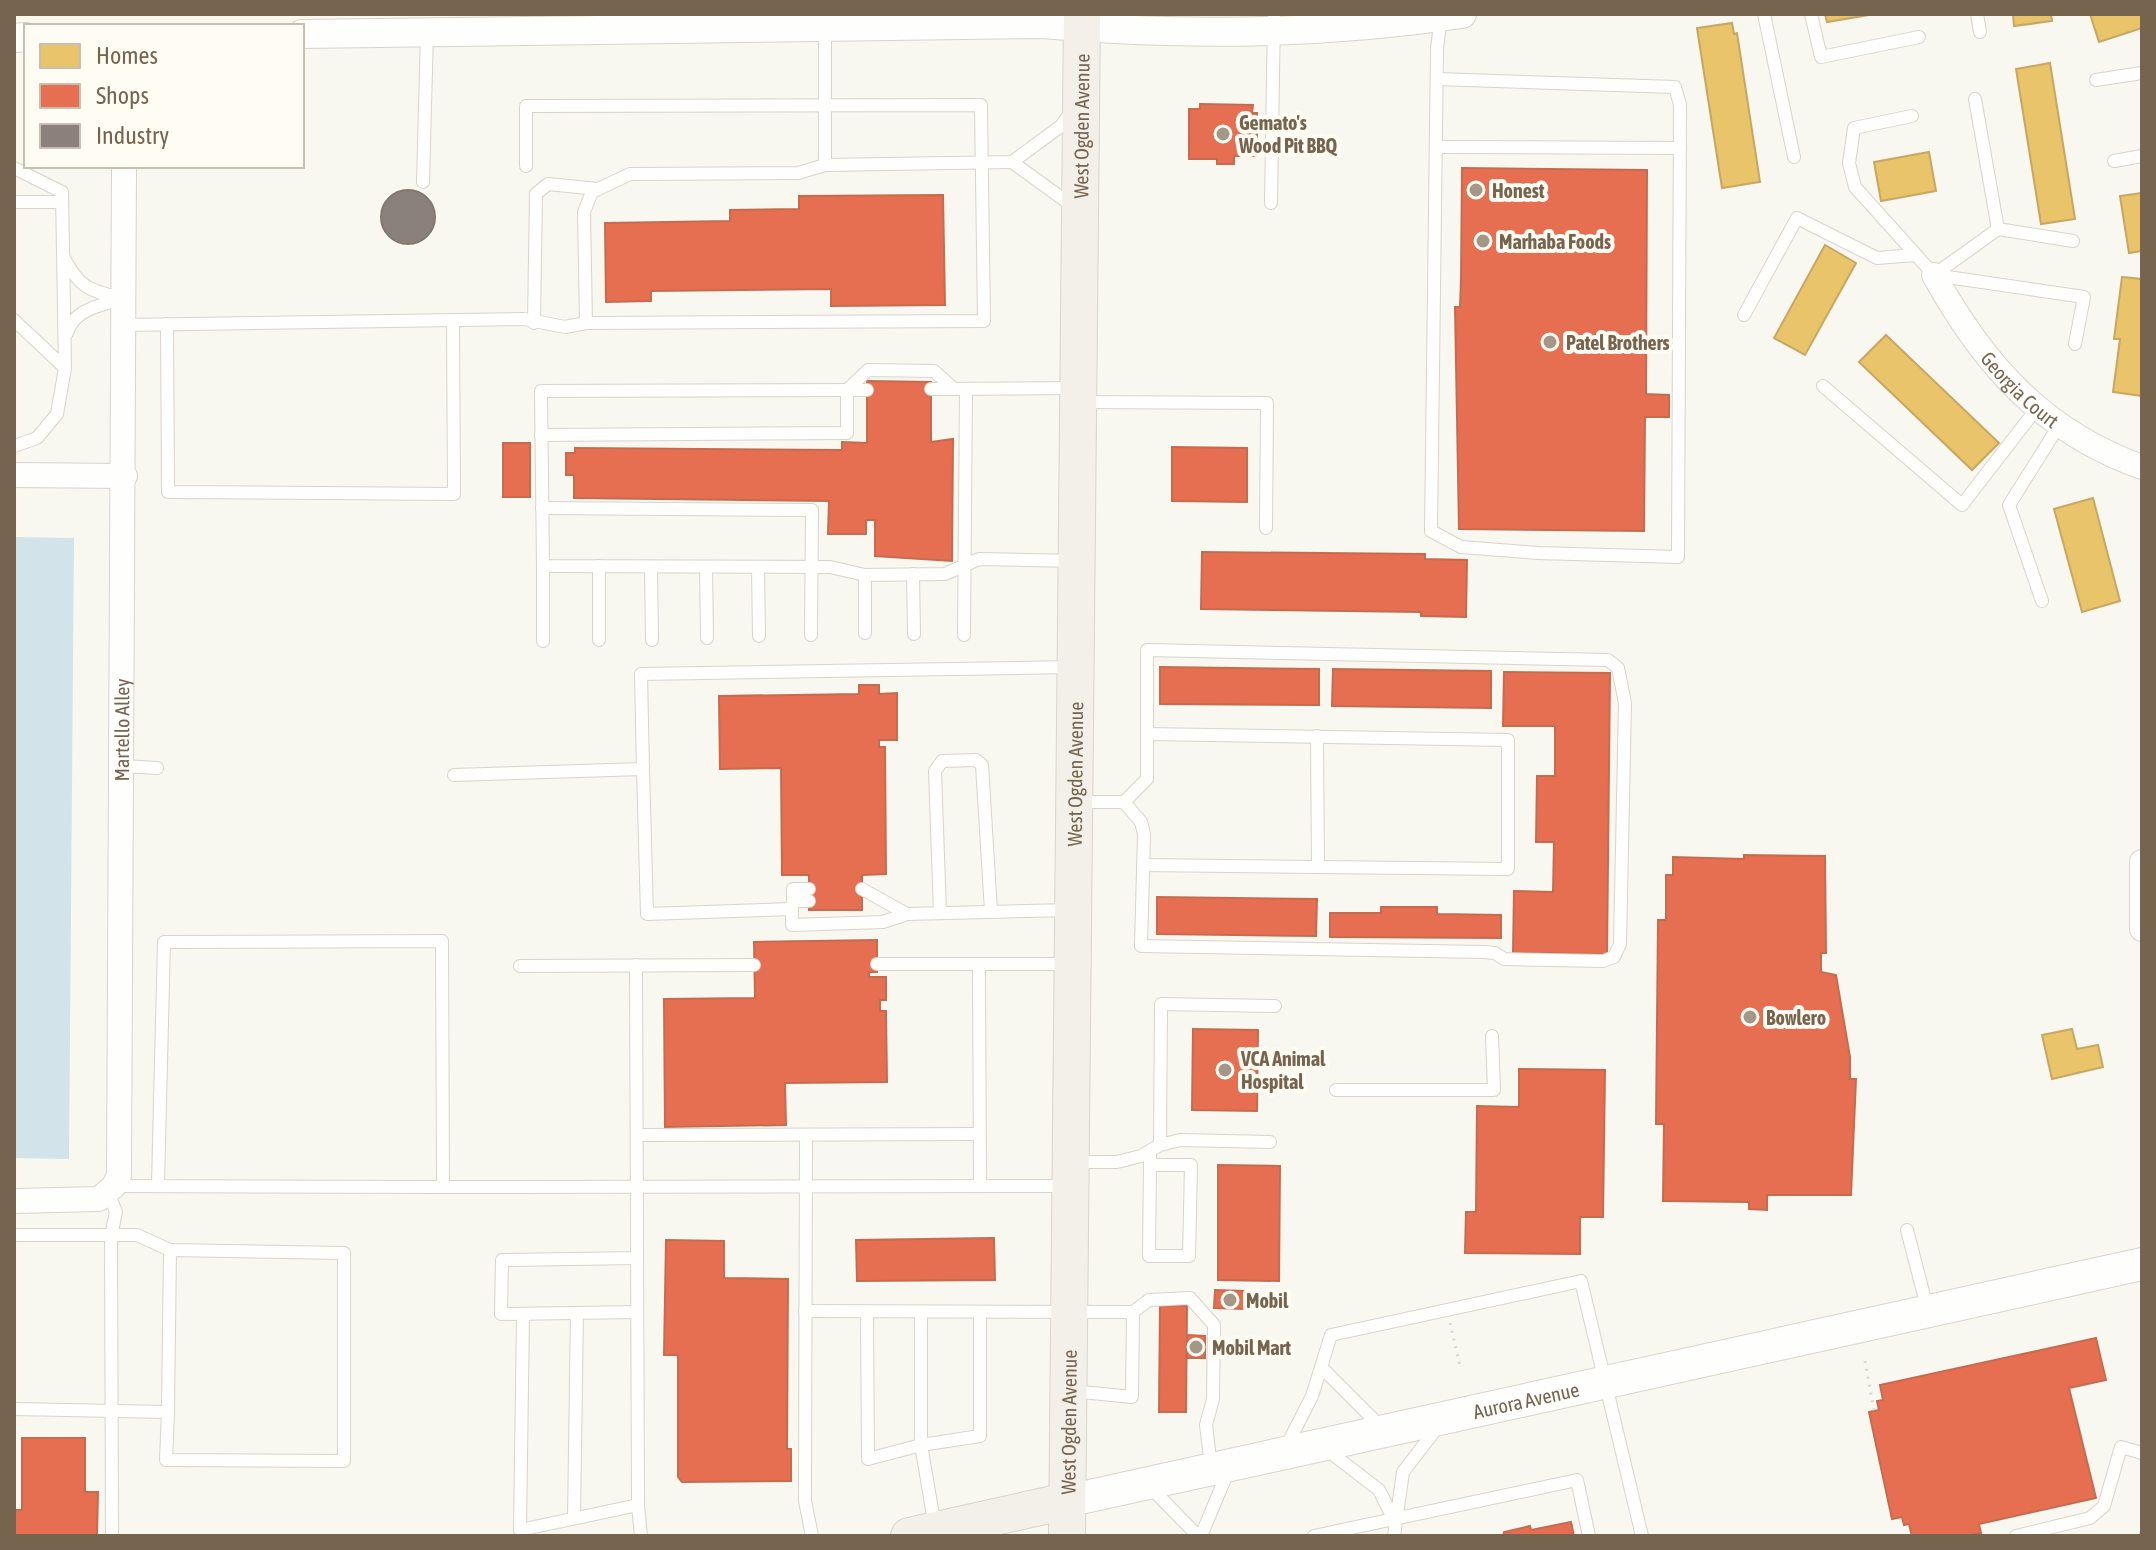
<svg xmlns="http://www.w3.org/2000/svg" width="2156" height="1550" font-family="'Asap Condensed',sans-serif">
	<style>
		.water { fill: #d2e3e9 }
		.homes { fill: #e9c46a; stroke: #c7a762; stroke-width: 2 }
		.shops { fill: #e76f51; stroke: #c56c50; stroke-width: 2 }
		.industry { fill: #8a817c; stroke: #84786e; stroke-width: 2 }
		.lines { fill: none; stroke-linecap: round; stroke-linejoin: round }
		.service-casing { stroke: #d8d4cd; stroke-width: 14 }
		.minor-casing { stroke: #d8d4cd; stroke-width: 26 }
		.tertiary-casing { stroke: #d8d4cd; stroke-width: 30 }
		.secondary-casing { stroke: #d8d4cd; stroke-width: 34 }
		.primary-casing { stroke: #d9d4cc; stroke-width: 38 }
		.path { stroke: #dbd7d0; stroke-width: 3; stroke-dasharray: 2 6; stroke-linecap: butt }
		.service { stroke: #fefefd; stroke-width: 12 }
		.minor { stroke: #fefefd; stroke-width: 24 }
		.tertiary { stroke: #fefefd; stroke-width: 28 }
		.secondary { stroke: #fefefd; stroke-width: 32 }
		.primary { stroke: #f2f0e8; stroke-width: 36 }
		.poi-dot { fill: #a49787; stroke: #fefcf3; stroke-width: 3 }
		.labels { text-anchor: middle; dominant-baseline: central; stroke-width: 8; stroke-linejoin: round; paint-order: stroke }
		.poi-label { font-size: 20px; font-weight: bold; fill: #77644f; stroke: #fefcf3; text-anchor: start }
		.street-label { font-size: 20px; fill: #77644f; stroke: #fefcf3 }
	</style>
	<rect width="100%" height="100%" fill="#f8f7f0"/>
	<path class="water" d="M14,537l60,1 -5,621 -55,-1z"/>
	<g class="homes">
		<path d="M1825,14h50l-48,8z"/>
		<path d="M2013,14h38l1,7 -38,5z"/>
		<path d="M2090,14h52v14l-43,14z"/>
		<path d="M1732,23l2,11 3,-1 23,149 -38,6 -25,-160z"/>
		<path d="M2050,63l25,156 -34,5 -25,-155z"/>
		<path d="M1929,152l7,39 -55,10 -7,-39z"/>
		<path d="M2142,193v58l-13,2 -9,-57z"/>
		<path d="M1825,245l31,18 -51,92 -31,-17z"/>
		<path d="M2122,277l20,2v117l-29,-4 7,-53h-6z"/>
		<path d="M1886,335l113,108 -27,27 -113,-108z"/>
		<path d="M2093,498l27,103 -38,11 -28,-103z"/>
		<path d="M2072,1029l5,20 21,-4 5,22 -51,12 -10,-44z"/>
	</g>
	<g class="shops">
		<path d="M1200,104l53,1 -1,8h5v43h-23v8h-17v-5h-28v-50h11z"/>
		<path d="M1462,168l185,2 -1,224 23,1v22h-24l-1,114 -185,-2 -4,-222h5l1,-27z"/>
		<path d="M943,195l2,110 -114,1v-17l-180,2v10l-45,1 -1,-79 125,-2v-11l69,-1v-13z"/>
		<path d="M867,381l64,1v60l22,-3 -1,122 -77,-5v-36h-9v14h-38l1,-33 -255,-3v-23h-8v-22h9v-5l267,2v-8l25,1z"/>
		<rect x="503" y="443" width="27" height="54"/>
		<path d="M1172,447l75,1v54l-75,-1z"/>
		<path d="M1202,552l223,2v5l42,1 -1,57 -45,-1v-4l-220,-3z"/>
		<path d="M1160,667l159,2v36l-159,-1z"/>
		<path d="M1333,669l158,2v37l-159,-2z"/>
		<path d="M1504,672l106,1 -3,281 -94,-1 1,-62 39,1 1,-50h-18l1,-66h18v-50h-52z"/>
		<path d="M859,685h20v9l18,-1v47h-18v7h6l1,127 -24,1v35h-53v-35h-27l-1,-107 -61,1 -1,-73 140,-2z"/>
		<path d="M1744,855l81,1 1,97h-5v19l15,3 14,82v22h6l-5,116h-84v15l-18,-1v-7l-86,-1 1,-77h-8l2,-204h8v-45h7v-18l71,2z"/>
		<path d="M1157,897l160,2 -1,37 -159,-2z"/>
		<path d="M1381,907h56v7l64,1v23l-171,-1v-24h51z"/>
		<path d="M877,940v32h-8v5h17v23h-6v11h6l1,71 -102,1 1,42 -121,2 -1,-128 91,-1 -1,-56z"/>
		<path d="M1193,1029l65,1 -1,81 -65,-1z"/>
		<path d="M1519,1069l86,1 -2,147h-23v37l-115,-1 1,-41h10l1,-106 42,1z"/>
		<path d="M1218,1165l62,1 -1,115 -61,-1z"/>
		<path d="M994,1238l1,42 -138,1 -1,-41z"/>
		<path d="M666,1240l58,1v37l64,1 -1,170h4v32l-109,1 -4,-5v-122h-14z"/>
		<path d="M1215,1290l30,1v18l-31,-1z"/>
		<path d="M1160,1305l27,1 -1,106h-27z"/>
		<path d="M1187,1335l18,1v22h-18z"/>
		<path d="M2096,1338l10,42 -37,8 27,110 -117,26 2,9 -14,3h-55l-3,-12 -5,1 -2,-8 -10,2 -23,-107 10,-2 -2,-9 6,-1 -3,-15z"/>
		<path d="M22,1438h63v54h13l-1,44h-83v-26h8z"/>
		<path d="M1571,1522l3,14h-71l1,-4 26,-6 1,4z"/>
	</g>
	<circle class="industry" cx="408" cy="217" r="27"/>
	<g class="lines">
		<g class="service-casing">
			<g id="service">
				<path d="M1764,14l30,143"/>
				<path d="M1811,14l10,43 98,-20"/>
				<path d="M1977,14l3,18"/>
				<path d="M825,27v138l187,-3 49,-36 11,-15"/>
				<path d="M1437,79l238,8 5,18 -2,452 -140,-4 -77,-6 -30,-16 6,-483 4,-31"/>
				<path d="M2096,80l46,-7"/>
				<path d="M1912,116l-58,12 -5,35 6,24 79,88 150,22 -9,47"/>
				<path d="M1436,147l244,1"/>
				<path d="M2114,161l28,-5"/>
				<path d="M1012,162l62,45"/>
				<path d="M526,166v-60l455,-1 3,216 -398,2 -2,-111 8,-20 38,-18 168,-1 27,-8"/>
				<path d="M14,168l48,24 3,176 -8,46 -20,24 -23,8"/>
				<path d="M423,182l4,-150"/>
				<path d="M14,202h48"/>
				<path d="M1271,203l3,-189"/>
				<path d="M1998,229l75,12"/>
				<path d="M64,258c15,29 24,32 56,40"/>
				<path d="M1934,275l64,-46 -23,-130"/>
				<path d="M1744,315l53,-97 80,40 38,-3"/>
				<path d="M14,320l51,48"/>
				<path d="M534,323l2,-129 12,-10 50,5"/>
				<path d="M167,324l1,168 286,2 -1,-174"/>
				<path d="M123,325l401,-6 41,8 21,-4"/>
				<path d="M67,333c7,-24 34,-28 56,-34"/>
				<path d="M1823,386l139,119 75,-97"/>
				<path d="M931,389l145,-1"/>
				<path d="M867,390l-326,1 2,175 287,1 35,8 80,-1 34,-15 94,2"/>
				<path d="M1081,402l186,1 -1,125"/>
				<path d="M541,435l306,-2v-43l21,-20 66,1 20,18"/>
				<path d="M542,508l270,2 -1,125"/>
				<path d="M543,566v75"/>
				<path d="M599,566v74"/>
				<path d="M651,567l1,73"/>
				<path d="M706,567l1,71"/>
				<path d="M758,567l1,69"/>
				<path d="M913,574l1,60"/>
				<path d="M865,575v58"/>
				<path d="M2042,601l-33,-96 51,-81"/>
				<path d="M964,635l2,-246"/>
				<path d="M1317,736l1,131"/>
				<path d="M123,766l34,2"/>
				<path d="M643,769l-2,-95 431,-7"/>
				<path d="M454,775l189,-6 4,145 145,-5v16l91,-3 24,-8 163,-4"/>
				<path d="M1077,802h47l23,-23v-129l461,10 10,8 7,35 -5,241 -6,13 -11,4 -99,-2 -9,-6 -11,-1 -343,-6 3,-112 -3,-12 -17,-20"/>
				<path d="M1143,865l365,4v-129l-361,-6"/>
				<path d="M862,889l45,25"/>
				<path d="M793,901v-12h16"/>
				<path d="M792,906l1,-5h16"/>
				<path d="M940,913l-5,-142 7,-10 34,-1 6,5 9,146"/>
				<path d="M877,964h193"/>
				<path d="M636,965l2,540 3,31"/>
				<path d="M979,965l1,221"/>
				<path d="M520,966l234,-1"/>
				<path d="M1336,1090h158l-2,-54"/>
				<path d="M637,1135l342,-1"/>
				<path d="M806,1135l-1,366 7,35"/>
				<path d="M1160,1145l1,-141 114,2"/>
				<path d="M1073,1162h44l24,-6 19,-11 20,-5 90,2"/>
				<path d="M1150,1165h41l-2,91h-40l1,-91v-14"/>
				<path d="M114,1186l329,1 -1,-246 -278,1 -6,241"/>
				<path d="M443,1187l625,-1"/>
				<path d="M108,1192l8,20 -5,24 1,300"/>
				<path d="M1907,1230l21,81"/>
				<path d="M14,1235h123l33,15 174,3v208l-178,-1 2,-48 -154,-3"/>
				<path d="M637,1258l-135,2 -1,54 136,-2"/>
				<path d="M805,1311l328,1 -1,85 -60,-6"/>
				<path d="M867,1312l1,147 53,-14 59,-9v-123"/>
				<path d="M921,1312v133l14,82"/>
				<path d="M1133,1312l16,-12 41,-2 24,27 -1,74 -7,26 5,42"/>
				<path d="M523,1314l-3,216 118,-25"/>
				<path d="M1322,1368l59,59"/>
				<path d="M168,1412l2,-162"/>
				<path d="M1285,1449l27,-53 19,-61 250,-54 61,255"/>
				<path d="M1326,1449l53,41 15,30"/>
				<path d="M1150,1487l48,49"/>
				<path d="M574,1518l3,-205"/>
				<path d="M1201,1536l28,-67"/>
				<path d="M1314,1536l263,-56 12,56"/>
				<path d="M1394,1536l9,-64 34,-44"/>
				<path d="M2016,1536l74,-18 14,-12 17,-59 21,6"/>
			</g>
		</g>
		<g class="minor-casing">
			<g id="minor">
				<path id="s1" d="M1934,275c49,89 109,157 208,192"/>
				<path d="M14,475l111,1"/>
				<path d="M2142,862v67"/>
				<path id="s2" d="M14,1201l85,-2 15,-13 5,-11 5,-1009"/>
			</g>
		</g>
		<g class="tertiary-casing">
			<g id="tertiary">
				<path d="M302,34l740,-10c139,12 281,11 420,-10"/>
				<path d="M14,38l12,-1"/>
			</g>
		</g>
		<g class="secondary-casing">
			<g id="secondary">
				<path id="s3" d="M1067,1501l1075,-237"/>
			</g>
		</g>
		<g class="primary-casing">
			<g id="primary">
				<path d="M909,1536l158,-35"/>
				<path id="s4" d="M1067,1536l15,-1522"/>
			</g>
		</g>
		<g class="path">
			<path d="M1450,1323l10,43"/>
			<path d="M1865,1361l9,50"/>
			<path d="M2139,1533h3"/>
		</g>
		<use href="#service" class="service"/>
		<use href="#minor" class="minor"/>
		<use href="#tertiary" class="tertiary"/>
		<use href="#secondary" class="secondary"/>
		<use href="#primary" class="primary"/>
	</g>
	<g class="poi-dot">
		<circle cx="1223" cy="134" r="8"/>
		<circle cx="1476" cy="190" r="8"/>
		<circle cx="1483" cy="241" r="8"/>
		<circle cx="1550" cy="342" r="8"/>
		<circle cx="1750" cy="1017" r="8"/>
		<circle cx="1225" cy="1070" r="8"/>
		<circle cx="1230" cy="1300" r="8"/>
		<circle cx="1196" cy="1347" r="8"/>
	</g>
	<g class="labels">
		<g class="poi-label">
			<text x="1239" y="122">Gemato's<tspan x="1239" dy="23">Wood Pit BBQ</tspan></text>
			<text x="1492" y="190">Honest</text>
			<text x="1499" y="241">Marhaba Foods</text>
			<text x="1566" y="342">Patel Brothers</text>
			<text x="1766" y="1017">Bowlero</text>
			<text x="1241" y="1058">VCA Animal<tspan x="1241" dy="23">Hospital</tspan></text>
			<text x="1246" y="1300">Mobil</text>
			<text x="1212" y="1347">Mobil Mart</text>
		</g>
		<g class="street-label">
			<text stroke="none"><textPath href="#s4" startOffset="1410">West Ogden Avenue</textPath></text>
			<text stroke="none"><textPath href="#s1" startOffset="144">Georgia Court</textPath></text>
			<text stroke="none"><textPath href="#s2" startOffset="562">Martello Alley</textPath></text>
			<text stroke="none"><textPath href="#s4" startOffset="762">West Ogden Avenue</textPath></text>
			<text stroke="none"><textPath href="#s3" startOffset="470">Aurora Avenue</textPath></text>
			<text stroke="none"><textPath href="#s4" startOffset="114">West Ogden Avenue</textPath></text>
		</g>
	</g>
	<rect width="2156" height="1550" fill="none" stroke="#77644f" stroke-width="32"/>
	<rect x="24" y="24" width="280" height="144" fill="#fefcf3" stroke="#c8bfb1" stroke-width="2"/>
	<rect x="40" y="44" width="40" height="24" fill="#e9c46a" stroke="#c8bfb1" stroke-width="2"/>
	<text x="96" y="64" font-size="24" fill="#77644f">Homes</text>
	<rect x="40" y="84" width="40" height="24" fill="#e76f51" stroke="#c8bfb1" stroke-width="2"/>
	<text x="96" y="104" font-size="24" fill="#77644f">Shops</text>
	<rect x="40" y="124" width="40" height="24" fill="#8a817c" stroke="#c8bfb1" stroke-width="2"/>
	<text x="96" y="144" font-size="24" fill="#77644f">Industry</text>
</svg>
